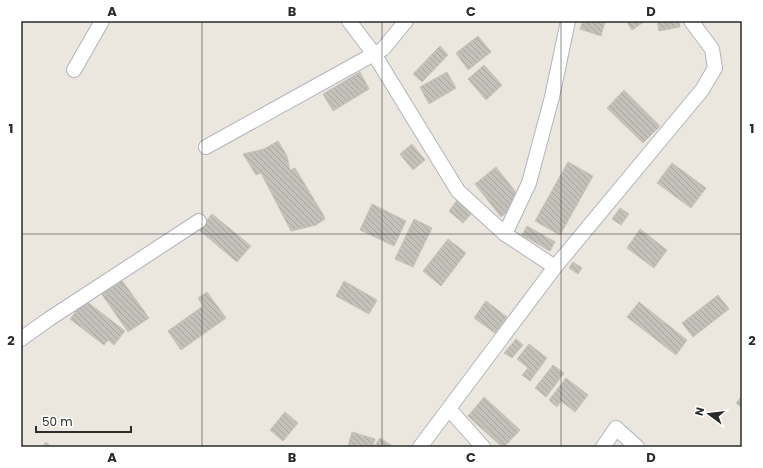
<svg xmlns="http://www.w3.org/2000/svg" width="763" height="468" font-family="Poppins,sans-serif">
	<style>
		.building { fill: url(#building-back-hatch); stroke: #c6c3b9 }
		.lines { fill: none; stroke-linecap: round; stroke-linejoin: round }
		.minor-casing { stroke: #b2b3bd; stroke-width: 16 }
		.minor { stroke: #fff; stroke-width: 14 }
		.grid { fill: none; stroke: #2b2b2b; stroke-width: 1; stroke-opacity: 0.55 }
		.neatline { fill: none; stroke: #2b2b2b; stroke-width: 1.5 }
		.grid-label { font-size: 13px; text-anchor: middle; font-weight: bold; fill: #2b2b2b }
	</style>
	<defs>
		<pattern id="building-back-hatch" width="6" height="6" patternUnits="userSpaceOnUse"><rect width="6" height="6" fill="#c4c1ba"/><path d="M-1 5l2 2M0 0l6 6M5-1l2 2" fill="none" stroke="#a9a6a0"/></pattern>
	</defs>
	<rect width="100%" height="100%" fill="#ebe7df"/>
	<g class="building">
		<path d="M583,21h22l-4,15 -21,-7z"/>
		<path d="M626,21h19l-13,9z"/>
		<path d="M657,21h22l1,6 -21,4z"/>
		<path d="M478,36l13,16 -23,18 -12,-17z"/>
		<path d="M440,46l8,9 -26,27 -9,-8z"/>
		<path d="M484,65l18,20 -16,15 -18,-21z"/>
		<path d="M360,72l9,17 -36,22 -10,-17z"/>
		<path d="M447,72l9,16 -27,16 -9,-17z"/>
		<path d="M624,90l36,36 -17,17 -36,-35z"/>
		<path d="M278,141l9,15 3,14 5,-2 29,48 1,3 -9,6 -25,6 -30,-58 -5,2 -13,-21 21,-5z"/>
		<path d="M412,144l13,16 -12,10 -13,-16z"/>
		<path d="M568,162l25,14 -33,59 -25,-14z"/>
		<path d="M672,163l34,25 -15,20 -34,-25z"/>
		<path d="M496,167l26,33 -21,17 -26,-33z"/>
		<path d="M458,199l15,13 -10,11 -14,-12z"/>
		<path d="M372,204l34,17 -12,25 -34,-16z"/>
		<path d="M620,208l9,6 -8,11 -9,-6z"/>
		<path d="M212,214l39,32 -14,16 -38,-32z"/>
		<path d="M414,219l18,9 -19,39 -18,-8z"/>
		<path d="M527,226l28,16 -5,9 -28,-16z"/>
		<path d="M640,229l27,21 -13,18 -27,-20z"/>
		<path d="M448,239l18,14 -25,33 -18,-15z"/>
		<path d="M573,262l9,6 -4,6 -9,-6z"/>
		<path d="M121,279l28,39 -21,14 -27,-39z"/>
		<path d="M344,281l33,19 -8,14 -33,-18z"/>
		<path d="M207,292l19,26 -45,32 -13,-19 35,-25 -5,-8z"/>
		<path d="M718,295l11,14 -36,28 -11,-14z"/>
		<path d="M85,300l40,31 -11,14 -6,-5 -4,5 -34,-26z"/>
		<path d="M486,301l21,16 -12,16 -21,-15z"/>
		<path d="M639,302l48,38 -11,15 -49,-38z"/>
		<path d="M516,339l7,6 -11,13 -8,-5z"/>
		<path d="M529,344l18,14 -17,23 -8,-6 6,-7 -11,-9z"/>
		<path d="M553,365l11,8 -18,24 -11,-9z"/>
		<path d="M566,378l22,17 -13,17 -14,-11 -4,6 -8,-7z"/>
		<path d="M742,396v12l-6,-5z"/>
		<path d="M484,397l36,33 -16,17h-2l-34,-31z"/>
		<path d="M285,412l13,11 -15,18 -13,-11z"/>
		<path d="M352,432l23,7 -2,8 -25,-1z"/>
		<path d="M380,438l14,9h-20z"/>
		<path d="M46,442l5,5h-9z"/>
	</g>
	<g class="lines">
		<g class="minor-casing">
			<g id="minor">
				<path d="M349,21l25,33 84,137 47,43 50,33"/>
				<path d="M74,70l28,-49"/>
				<path d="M206,147l177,-98 23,-28"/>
				<path d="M505,234l24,-51 23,-86 16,-76"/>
				<path d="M21,339l28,-20 150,-98"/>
				<path d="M449,409l34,38"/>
				<path d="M420,447l135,-180 147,-177 13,-22 -3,-19 -21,-28"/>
				<path d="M603,447l13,-19 21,19"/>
			</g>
		</g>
		<use href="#minor" class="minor"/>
	</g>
	<path class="grid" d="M202,21v426M382,21v426M561,21v426M21,234h721"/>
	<rect width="763" height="468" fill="none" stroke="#ffffff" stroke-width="44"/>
	<g transform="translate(709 414) rotate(285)" stroke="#ffffff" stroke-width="3" paint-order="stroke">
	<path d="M0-3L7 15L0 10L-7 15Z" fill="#2b2b2b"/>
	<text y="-6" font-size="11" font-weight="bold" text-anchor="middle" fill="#2b2b2b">N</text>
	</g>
	<path d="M36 426v6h95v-6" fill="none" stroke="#2b2b2b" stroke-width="2"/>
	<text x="42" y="426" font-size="12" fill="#2b2b2b" stroke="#ffffff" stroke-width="3" paint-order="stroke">50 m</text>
	<rect x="22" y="22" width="719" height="424" class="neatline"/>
	<g class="grid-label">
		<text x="112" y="16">A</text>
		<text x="292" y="16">B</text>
		<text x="471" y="16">C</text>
		<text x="651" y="16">D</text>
		<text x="11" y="133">1</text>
		<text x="752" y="133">1</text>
		<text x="11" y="345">2</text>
		<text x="752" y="345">2</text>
		<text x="112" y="462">A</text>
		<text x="292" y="462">B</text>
		<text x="471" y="462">C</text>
		<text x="651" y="462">D</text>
	</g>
</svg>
